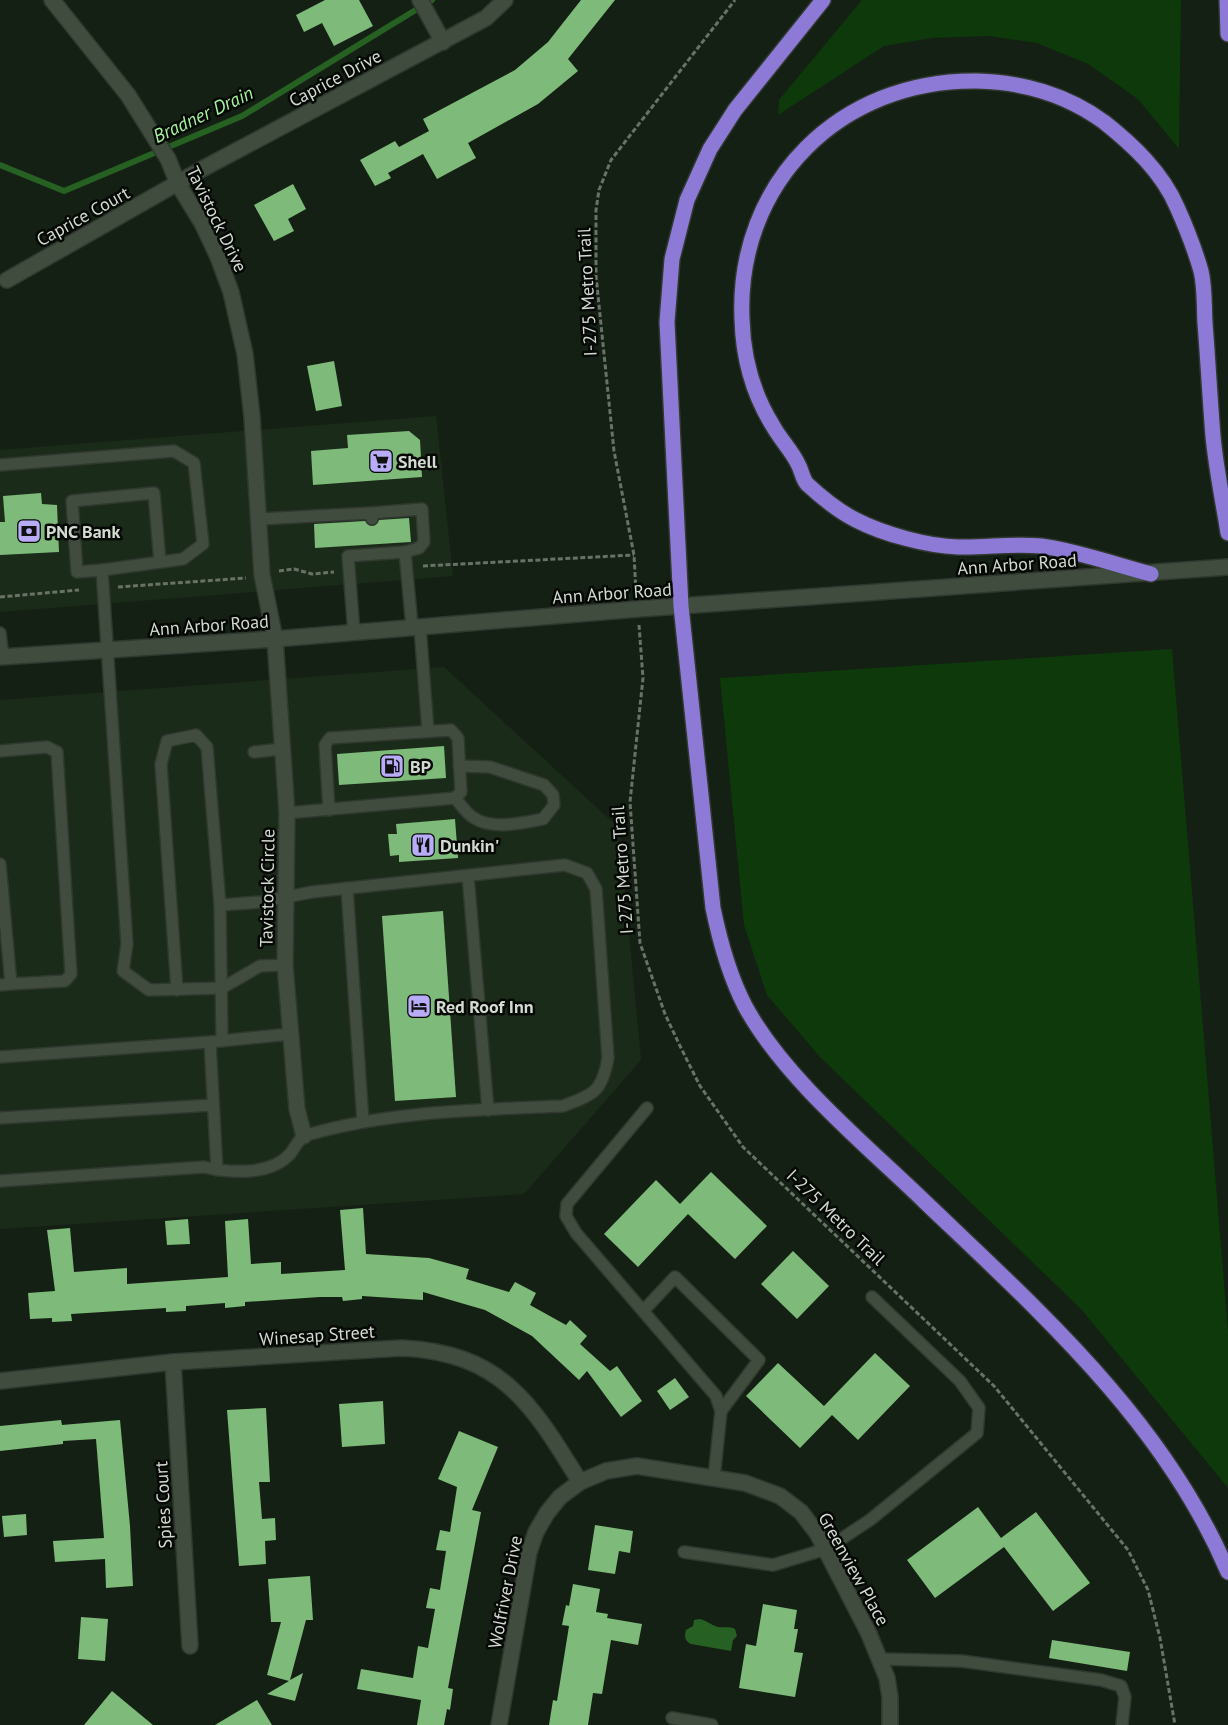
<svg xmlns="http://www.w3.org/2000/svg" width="1228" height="1725" font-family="'PT Sans',sans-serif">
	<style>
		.built { fill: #1b2b19 }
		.green { fill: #0d390b }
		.water { fill: #266022 }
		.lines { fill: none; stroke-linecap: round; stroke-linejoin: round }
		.stream { stroke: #266022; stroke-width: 6 }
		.building { fill: #7eba79 }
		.lane-casing { stroke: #303830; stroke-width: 14 }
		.street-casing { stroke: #303830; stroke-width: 18 }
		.secondary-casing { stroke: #303830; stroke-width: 18 }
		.highway-casing { stroke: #303830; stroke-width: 18 }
		.path { stroke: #687267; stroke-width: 3; stroke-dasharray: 5 2.5; stroke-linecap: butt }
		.lane { stroke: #404d3e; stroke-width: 11 }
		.street { stroke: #404d3e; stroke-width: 15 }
		.secondary { stroke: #404d3e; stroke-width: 15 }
		.highway { stroke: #8d7ad6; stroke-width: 15 }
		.labels { text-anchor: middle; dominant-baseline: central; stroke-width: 5; stroke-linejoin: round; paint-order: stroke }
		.street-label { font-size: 18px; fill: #d2dad1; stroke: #050804 }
		.poi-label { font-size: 18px; font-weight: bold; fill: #d2dad1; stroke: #050804; text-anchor: start }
		.water-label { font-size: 19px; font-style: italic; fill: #a4f59d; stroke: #050804 }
	</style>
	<rect width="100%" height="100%" fill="#152014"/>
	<g class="built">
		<path d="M436,416l17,160 -453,36v-162z"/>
		<path d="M444,667l175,161 22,232 -117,134 -524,35v-529z"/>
	</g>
	<g class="green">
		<path d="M862,0h319l-2,149 -41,-50 -50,-35 -51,-21 -49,-7 -56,2 -48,8 -106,69 1,-15z"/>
		<path d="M1172,649l56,682v157l-146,-178 -262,-253 -53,-62 -23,-70 -24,-247z"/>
	</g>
	<path class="water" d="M699,1619c8,1 11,6 19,8 7,1 11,-1 17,2l2,7 -4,4 -2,11 -40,-7c-6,-3 -7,-7 -5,-14l7,-4 1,-6z"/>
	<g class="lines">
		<path class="stream" d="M0,165l64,26 178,-75 190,-116"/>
	</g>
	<g class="building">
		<path d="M325,0h34l14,26 -39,20 -12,-23 -18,9 -8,-17z"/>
		<path d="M581,0h34l-47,59 10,12 -40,33 -70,39 8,15 -39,21 -14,-25 -35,19 3,5 -16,8 -15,-26 35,-19 4,6 30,-16 -6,-12 92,-49 33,-28z"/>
		<path d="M293,184l13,25 -18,10 6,12 -20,10 -20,-36z"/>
		<path d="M334,361l8,45 -26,5 -9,-45z"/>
		<path d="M409,431l11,9 2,37 -109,8 -2,-34 37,-3 -1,-13z"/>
		<path d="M41,493l1,11 15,1 2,47 -59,3v-33h5l-2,-26z"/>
		<path d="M409,518l2,24 -96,6 -1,-24 51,-3 8,5 6,-6z"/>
		<path d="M444,746l2,32 -107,7 -2,-31z"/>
		<path d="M455,819l3,39 -59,4v-7l-9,1 -2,-22h9l-1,-10z"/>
		<path d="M443,911l13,186 -61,4 -13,-185z"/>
		<path d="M711,1172l56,54 -32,33 -47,-45 -50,53 -34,-33 52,-54 24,24z"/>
		<path d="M363,1208l3,46 63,4 40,11 -3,10 43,13 6,-10 21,11 -6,12 36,20 4,-5 17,16 -7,8 30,27 7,-5 25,35 -21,16 -34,-46 -8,9 -47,-44 -47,-26 -62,-18v8l-61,-4v3l-19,2 -1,-4h-22l-75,5v4l-20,2v-5l-39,3v5l-20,1v-4l-95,6 1,7 -20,1v-4l-22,1 -2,-26 27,-2 -8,-61 23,-2 4,44 53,-4v16l101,-7 -3,-56 23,-2 3,45 30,-2v12l64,-4 -5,-60z"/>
		<path d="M188,1219l2,25 -23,1 -2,-24z"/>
		<path d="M793,1251l36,35 -32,33 -36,-35z"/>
		<path d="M875,1353l35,33 -52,54 -26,-25 -32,33 -54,-52 32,-33 46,43z"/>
		<path d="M675,1378l14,19 -19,13 -13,-19z"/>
		<path d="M383,1401l2,43 -43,3 -3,-43z"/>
		<path d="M266,1408l4,74h-11l3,37 13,-1 1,22 -11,1 1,23 -27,2 -12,-156z"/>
		<path d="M61,1420l1,5 58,-5 10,106 3,60 -27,2 -1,-29 -50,3 -2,-21 51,-3 -8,-99 -33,2v3l-63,7v-25z"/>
		<path d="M459,1431l39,16 -26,63 9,2 -33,176 5,1 -3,21 -3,-1 -3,16h-27l4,-25 -64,-11 4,-20 52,9 5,-32 10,2 7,-39 -9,-1 4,-20 10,2 6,-39 -10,-1 4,-20 10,2 7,-45 -19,-8z"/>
		<path d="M978,1507l23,31 35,-26 54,71 -37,28 -49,-64 -69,51 -28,-38z"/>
		<path d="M26,1514l1,21 -23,2 -2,-21z"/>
		<path d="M595,1525l38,6 -3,22 -11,-2 -4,23 -27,-4z"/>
		<path d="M310,1576l3,44h-7l-16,60 13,-7 -8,28 -28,-7 22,-13 -22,-6 14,-53h-10l-3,-43z"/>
		<path d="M573,1584l27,5 -4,23 12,2 -1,4 35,6 -4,21 -27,-5 -9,54 -9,-1 -5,32h-39l4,-25 4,1 12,-75 -7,-1 4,-20 3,1z"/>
		<path d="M763,1604l34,6 -3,19h4l-4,23 9,1 -8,44 -56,-9 7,-44 10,2z"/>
		<path d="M81,1617l27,2 -3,42 -27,-2z"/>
		<path d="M1052,1640l78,12 -3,19 -78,-13z"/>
		<path d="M112,1691l41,34h-69z"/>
		<path d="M257,1700l15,25h-57z"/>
	</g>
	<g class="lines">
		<g class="lane-casing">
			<g id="lane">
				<path d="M0,465l174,-14 20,12 9,81 -20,15 -81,11 25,374 -4,27 26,19 73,-2 38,-22 25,-1"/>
				<path d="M371,513l51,-4 2,33 -5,6 -14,4"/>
				<path d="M259,519l112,-6 1,6"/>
				<path d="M102,570l-25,2 -5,-71 82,-8 6,69"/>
				<path d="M420,627l8,104"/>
				<path d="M0,633l3,24"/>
				<path d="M354,633l-6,-77 57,-4 7,75"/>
				<path d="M0,751l47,-4 10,5 14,222 -6,7 -54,3"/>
				<path d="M254,752l28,-3"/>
				<path d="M455,798c6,7 12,16 19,20 18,12 50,5 69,1l11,-14 -1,-10 -9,-10 -54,-18 -31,-1"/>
				<path d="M287,813l168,-15 6,-6 -3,-54 -7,-8 -121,8 -5,7 4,65"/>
				<path d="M0,864l11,120 -11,1"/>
				<path d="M468,876l20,234"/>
				<path d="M347,888l16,234"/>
				<path d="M220,905l2,136"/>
				<path d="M210,1042l7,128"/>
				<path d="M0,1057l210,-15 80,-8"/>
				<path d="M647,1108l-80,96 -1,12 10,17 140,163 5,15 -7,67"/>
				<path d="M0,1118l213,-13"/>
				<path d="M0,1181l204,-14c26,6 66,9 86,-13 5,-6 9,-17 17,-19 82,-24 171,-25 256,-29 31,-12 39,-14 45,-48l-12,-169 -9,-16 -22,-8 -253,27 -51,10 -41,3 -13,-158 -11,-12 -29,6 -6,23 16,226"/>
				<path d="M644,1310l31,-33 84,83 -38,51"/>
				<path d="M684,1552l89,13 53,-16 44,-29 107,-87 2,-25 -19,-27 -88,-84"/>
				<path d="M881,1659l80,2 140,19 20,6 4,11 -3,28"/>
				<path d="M672,1718l40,7"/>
			</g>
		</g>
		<g class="street-casing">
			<g id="street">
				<path d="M52,0l76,95 40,64 10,25 24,39 16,34 13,35 14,62 7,63 10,158 13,64 12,174 -2,152 12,144 7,27"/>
				<path d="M420,0l23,42"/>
				<path d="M7,280l197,-112 282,-150 19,-18"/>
				<path d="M173,1362l17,284"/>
				<path d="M0,1381l173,-19 229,-14c100,5 130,56 178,134"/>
				<path d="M499,1725l30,-173 7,-20 11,-19 13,-16 20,-15 26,-11 31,-5 108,17 35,13 21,16 16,21 52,101 18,44 3,19v28"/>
			</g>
		</g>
		<g class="secondary-casing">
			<path id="secondary" d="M0,657l275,-18 363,-30 590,-42"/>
		</g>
		<g class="highway-casing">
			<g id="highway">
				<path d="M823,0l-88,110 -25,39 -23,51 -15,59 -5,63 14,284 32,302c7,34 16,67 32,98 39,72 120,138 179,195 116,111 240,220 304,371"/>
				<path d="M1227,0l1,34"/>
				<path d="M1151,574c-34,-9 -77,-24 -110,-28 -28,-3 -56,2 -83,1 -31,-1 -75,-13 -102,-27 -16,-8 -36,-24 -49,-36 -5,-6 -5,-13 -9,-20 -6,-13 -18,-25 -25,-38 -20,-32 -30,-69 -31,-107 -6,-137 99,-240 235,-238 45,1 90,14 127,41 29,23 58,50 73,85 9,20 18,43 24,64 4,16 3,35 4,52 3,38 5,76 8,113 3,33 10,65 15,97"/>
			</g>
		</g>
		<g class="path">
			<path d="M423,566l211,-11"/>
			<path d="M279,571l15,-2 18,5 22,-2"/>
			<path d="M118,587l128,-9"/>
			<path d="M636,592l-2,-37 -20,-104 -18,-175v-66l3,-20 12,-30 124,-160"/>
			<path d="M0,597l79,-7"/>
			<path d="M639,625l4,53 -13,124 10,141 25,71 15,32 20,40 43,61 251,239 134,164 20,40 12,48 15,87"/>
		</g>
		<use href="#lane" class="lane"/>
		<use href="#street" class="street"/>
		<use href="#secondary" class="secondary"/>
		<use href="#highway" class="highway"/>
	</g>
	<defs>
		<g id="supermarket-square" transform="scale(1.25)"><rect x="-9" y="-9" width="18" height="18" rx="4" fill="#b8abf7" stroke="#050804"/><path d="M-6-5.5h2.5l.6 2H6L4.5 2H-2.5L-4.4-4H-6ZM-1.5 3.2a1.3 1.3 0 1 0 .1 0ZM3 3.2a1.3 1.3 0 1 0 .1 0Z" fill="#111"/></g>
		<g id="bank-square" transform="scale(1.25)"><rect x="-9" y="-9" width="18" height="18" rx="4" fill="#b8abf7" stroke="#050804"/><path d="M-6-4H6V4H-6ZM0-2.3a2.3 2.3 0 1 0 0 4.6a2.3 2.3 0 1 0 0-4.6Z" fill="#111"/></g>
		<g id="fuel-square" transform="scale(1.25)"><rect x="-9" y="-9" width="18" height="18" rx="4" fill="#b8abf7" stroke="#050804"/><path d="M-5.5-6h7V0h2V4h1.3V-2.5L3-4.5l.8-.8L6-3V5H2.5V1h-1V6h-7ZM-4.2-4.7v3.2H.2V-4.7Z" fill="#111"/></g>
		<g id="restaurant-square" transform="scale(1.25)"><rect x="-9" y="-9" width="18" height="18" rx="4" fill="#b8abf7" stroke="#050804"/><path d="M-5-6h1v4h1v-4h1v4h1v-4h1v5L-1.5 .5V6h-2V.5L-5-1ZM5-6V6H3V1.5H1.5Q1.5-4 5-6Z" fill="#111"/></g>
		<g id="hotel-square" transform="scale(1.25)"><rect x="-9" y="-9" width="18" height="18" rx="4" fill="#b8abf7" stroke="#050804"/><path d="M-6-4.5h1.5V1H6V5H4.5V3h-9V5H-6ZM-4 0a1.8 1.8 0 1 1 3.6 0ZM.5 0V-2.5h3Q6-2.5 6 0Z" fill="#111"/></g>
	</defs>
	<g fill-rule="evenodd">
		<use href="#supermarket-square" x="381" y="461"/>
		<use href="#bank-square" x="29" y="531"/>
		<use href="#fuel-square" x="392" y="766"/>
		<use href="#restaurant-square" x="423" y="845"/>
		<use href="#hotel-square" x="419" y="1006"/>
	</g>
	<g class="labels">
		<g class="street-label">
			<text transform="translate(335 78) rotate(-28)">Caprice Drive</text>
			<text transform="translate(83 216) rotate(-29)">Caprice Court</text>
			<text transform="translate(217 219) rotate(64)">Tavistock Drive</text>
			<text transform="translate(587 292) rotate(-93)">I-275 Metro Trail</text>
			<text transform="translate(1017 564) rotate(-4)">Ann Arbor Road</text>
			<text transform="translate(612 593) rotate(-4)">Ann Arbor Road</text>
			<text transform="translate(209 625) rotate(-4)">Ann Arbor Road</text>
			<text transform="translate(622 870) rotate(-94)">I-275 Metro Trail</text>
			<text transform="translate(267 888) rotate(-89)">Tavistock Circle</text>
			<text transform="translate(836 1217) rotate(44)">I-275 Metro Trail</text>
			<text transform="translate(317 1335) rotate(-4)">Winesap Street</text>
			<text transform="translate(163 1505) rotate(-93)">Spies Court</text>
			<text transform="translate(854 1569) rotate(61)">Greenview Place</text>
			<text transform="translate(505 1592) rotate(-79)">Wolfriver Drive</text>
		</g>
		<g class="poi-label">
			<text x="398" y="461">Shell</text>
			<text x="46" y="531">PNC Bank</text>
			<text x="410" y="766">BP</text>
			<text x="440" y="845">Dunkin'</text>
			<text x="436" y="1006">Red Roof Inn</text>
		</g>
		<g class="water-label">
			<text transform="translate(203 114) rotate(-25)">Bradner Drain</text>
		</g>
	</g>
</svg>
